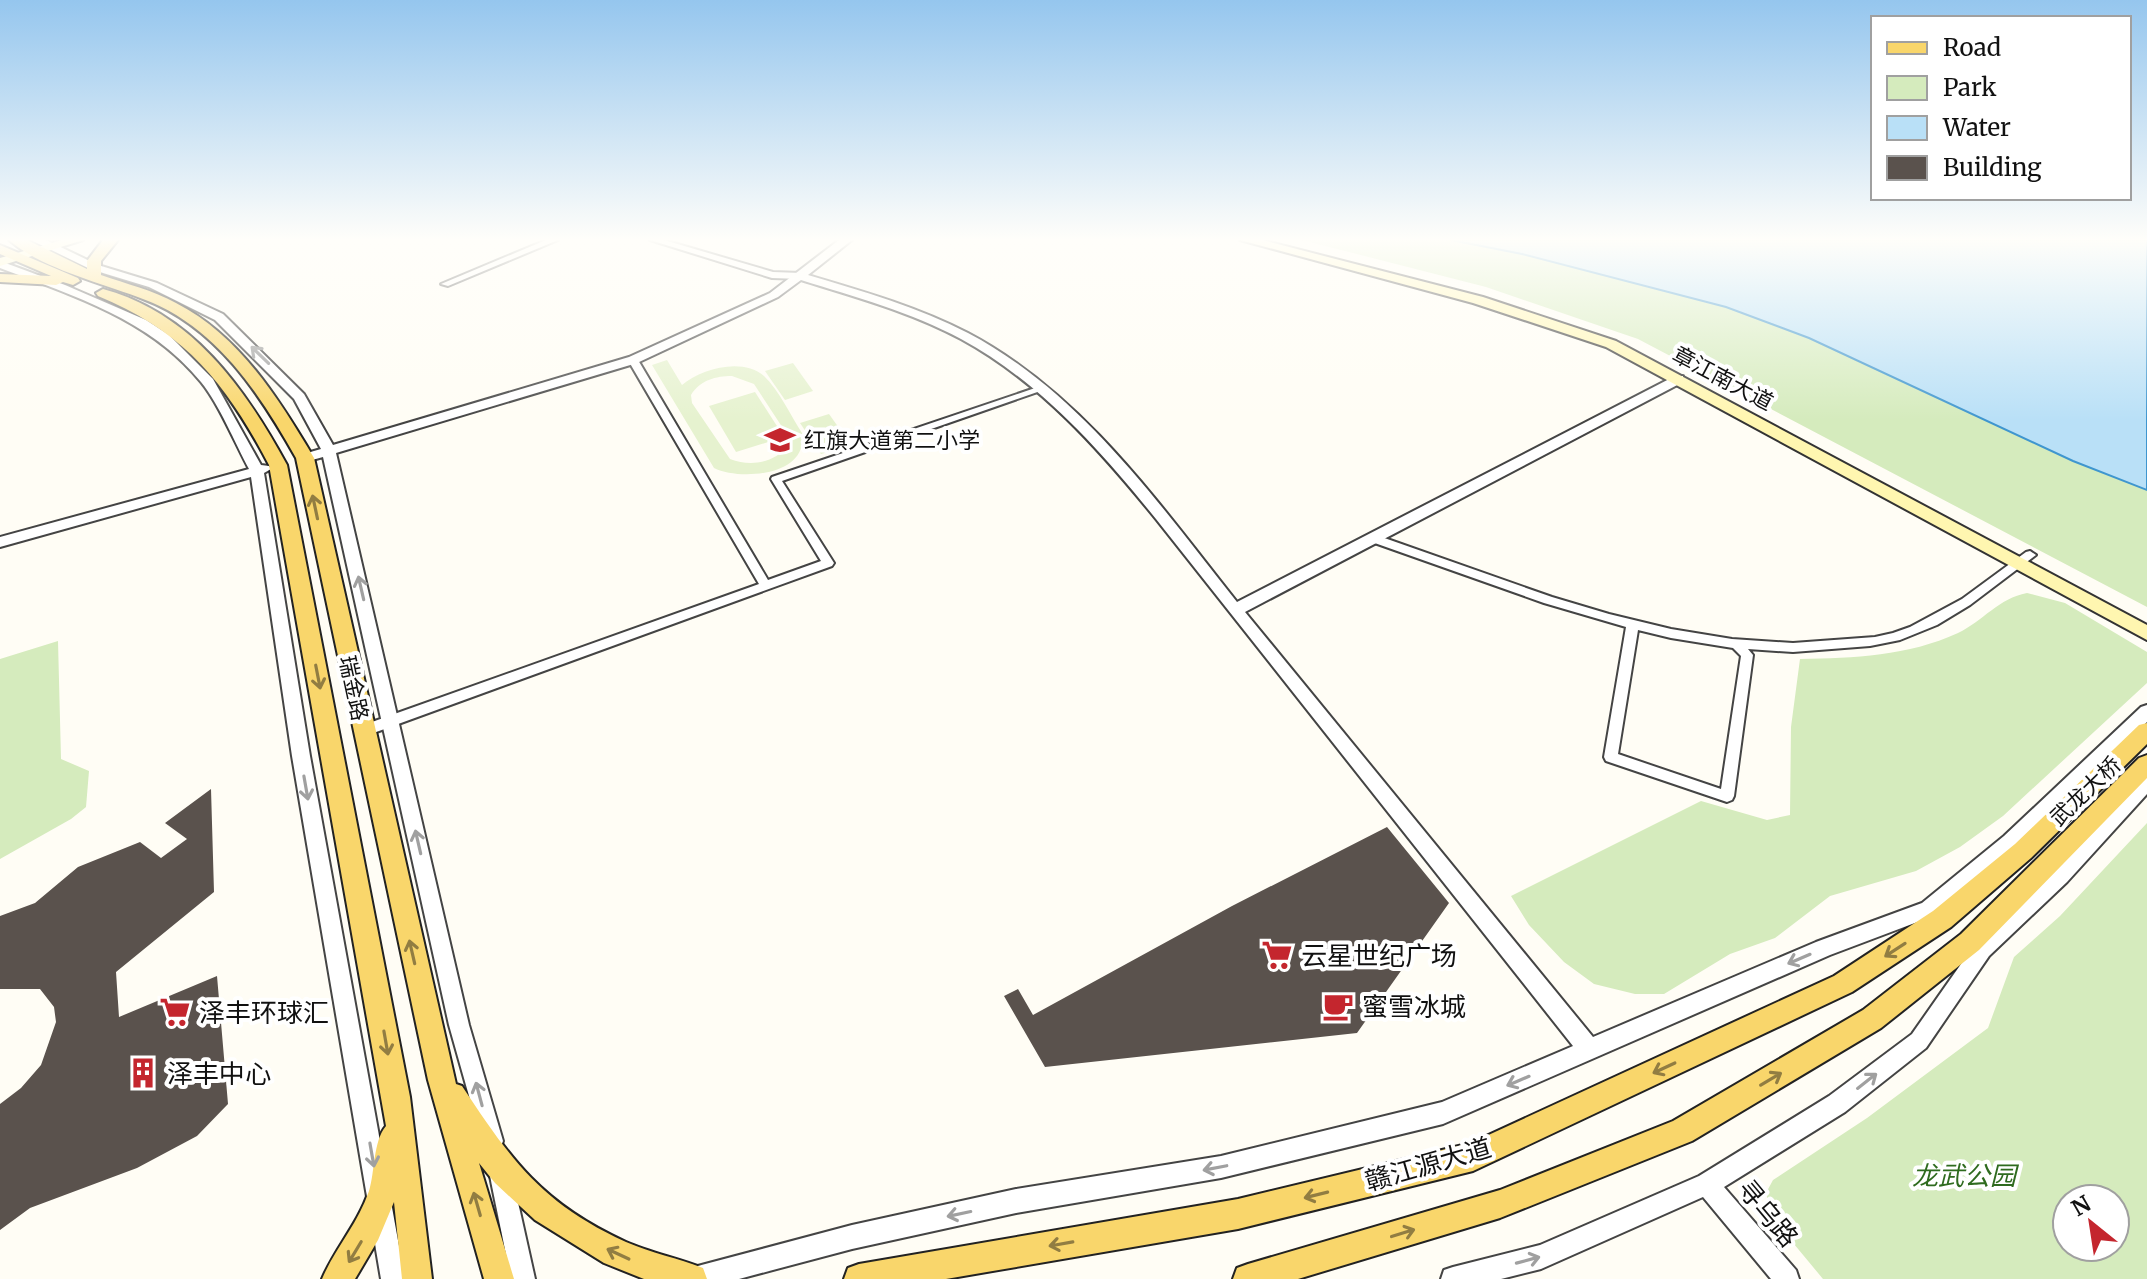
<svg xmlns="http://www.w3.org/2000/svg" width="2147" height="1279" font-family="Merriweather,'Noto Sans SC',serif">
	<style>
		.green { fill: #d5ebbd; fill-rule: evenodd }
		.pitch { fill: #e6f2cf; fill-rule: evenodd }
		.water { fill: #b9e0f7; stroke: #3f96cf; stroke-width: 2 }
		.building { fill: #5a524d }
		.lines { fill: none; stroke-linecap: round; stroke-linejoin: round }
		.minor-casing { stroke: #444; stroke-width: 4 }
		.tertiary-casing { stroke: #444; stroke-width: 4 }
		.secondary-casing { stroke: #333; stroke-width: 4 }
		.primary-casing { stroke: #222; stroke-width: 4 }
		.minor { fill: #fff; fill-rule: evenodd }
		.tertiary { fill: #fff; fill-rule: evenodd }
		.secondary { fill: #fff6b0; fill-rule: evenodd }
		.primary { fill: #f9d66b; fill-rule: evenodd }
		.oneway { stroke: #a0a0a0 }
		.oneway2 { stroke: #917d42 }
		.labels { text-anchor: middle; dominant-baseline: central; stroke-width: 8; stroke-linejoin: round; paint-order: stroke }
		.street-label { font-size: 22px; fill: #111; stroke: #fff }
		.poi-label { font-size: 22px; fill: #111; stroke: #fff; text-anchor: start }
		.near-poi-label { font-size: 26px; fill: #111; stroke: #fff; text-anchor: start }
		.near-street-label { font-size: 26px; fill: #111; stroke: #fff }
		.near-park-label { font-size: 26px; font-style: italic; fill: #2f6b1f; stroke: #fff }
	</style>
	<rect width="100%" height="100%" fill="#fffdf5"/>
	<g class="green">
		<path d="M1302,240h149l71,14 204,53 82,31 265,123 74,29v117l-509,-268 -152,-52z"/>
		<path d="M2027,593l38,10 82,49v31l-144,133 -43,31 -44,24 -86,25 -55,42 -45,16 -66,40h-29l-41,-10 -30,-22 -35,-37 -18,-29 190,-95 66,19 23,-5 1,-88 9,-68c54,-1 108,-3 158,-26 25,-12 41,-35 69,-40z"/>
		<path d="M58,641l3,118 28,12 -3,36 -15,12 -71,40v-200z"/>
		<path d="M2147,823v456h-324l-34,-41 -19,-29 -4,-16 7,-13 94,-62 121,-90 26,-71 46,-41zM2115,1199v48h-48v-48z"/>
	</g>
	<g class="pitch">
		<path d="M667,360l15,25c19,-16 60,-28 82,-9 15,14 27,40 38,57 7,43 -62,48 -88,35l-62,-103zM732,376l22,8 34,52v9c-13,18 -37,22 -58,14l-38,-56 -1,-8c9,-15 25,-19 41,-19z"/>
		<path d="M793,363l20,28 -28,9 -20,-29z"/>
		<path d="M755,392l29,45 -48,15 -27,-46z"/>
		<path d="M829,414l22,31 -30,9 -21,-31z"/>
	</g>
	<path class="water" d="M1451,240h696v250l-74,-29 -264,-123 -83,-31 -204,-53z"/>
	<g class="building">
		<path d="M211,789l3,103 -98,80 3,45 98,-41 11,128 -31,32 -60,32 -107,40 -30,22v-126l21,-16 20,-23 15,-43 -2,-15 -14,-18h-40v-73l35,-13 43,-36 62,-25 21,16 26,-19 -22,-16z"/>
		<path d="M1387,827l62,76 -92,130 -312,34 -41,-71 14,-7 15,26 199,-109z"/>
	</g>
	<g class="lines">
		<g class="minor-casing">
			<g id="minor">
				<path d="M546,240h12l-110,46 -7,-2z"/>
				<path d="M650,240h14l109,32 28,1 4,3 -4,3 -29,-1z"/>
				<path d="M633,357l5,3 130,220 53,-19 -50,-82 1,-2 266,-90h6l2,2 -264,92 52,82 -2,3 -464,169h-10l-1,-4 1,-4 401,-143 -131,-224z"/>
				<path d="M1373,534l179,63 57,17 62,15 61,10 61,4 82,-6 18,-4 17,-6 52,-28 64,-47 4,-1 6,4 -66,50 -33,20 -37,15 -30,6 -77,6 -45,-3 5,6 -19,141 -2,4 -5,2 -121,-41 -2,-4 22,-130 -82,-24 -175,-62 -2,-3 2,-3zM1638,630l33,8 62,10 8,8 -20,133 -103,-35z"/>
			</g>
		</g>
		<g class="tertiary-casing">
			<g id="tertiary">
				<path d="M31,240h15l52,25 59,18 66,31 81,80 29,51 296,-88 141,-64 69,-53h13l-44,35c54,16 110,32 160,58 114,60 191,171 269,269l438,-226h8v6l-438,230 348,425 223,-95 106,-39 82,-67 137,-129 6,-2v17l-129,126 -82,67 -106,40 -387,169 -222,54 -205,35 -164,36 -113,30h-57l3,-9 9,-3 158,-42 164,-36 205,-33 221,-54 131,-56 -417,-527c-56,-69 -116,-137 -195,-180 -50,-27 -106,-42 -160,-59l-23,17 -141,66 -301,90 133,572 34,116 -3,8 -8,3 -8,-3 -35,-124 -126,-568 -18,5 -7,-4 2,-3 21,-6 -27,-50 -79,-79 -66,-33 -59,-18z"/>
				<path d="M0,261l65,24 81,35 23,15 44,44 48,86 8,1 2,3 -7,4 46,283 95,523h-24l-89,-523 -41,-279 -251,70v-10l249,-68c-14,-26 -30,-65 -48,-87 -51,-63 -127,-86 -201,-114z"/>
				<path d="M2147,775v19l-80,88 -78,74 -63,92 -81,64 -121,75 72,83 3,9h-28l-68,-82 -162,72 -40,10h-60l3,-9 9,-3 87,-22 159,-69 130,-80 83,-62 63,-90 78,-74 88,-93z"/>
				<path d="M500,1160l8,3 3,8 24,108h-24l-22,-108 3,-8z"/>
			</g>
		</g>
		<g class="secondary-casing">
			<g id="secondary">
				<path d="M62,240h21l-83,26v-8z"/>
				<path d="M1240,240h22l221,57 133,44 531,284v15l-541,-293 -133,-44z"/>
			</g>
		</g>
		<g class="primary-casing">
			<g id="primary">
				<path d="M9,240h18l60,29v-8l16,-21h15l-17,21v14c25,9 52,15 75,28 63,32 103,96 138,155l142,626 6,2c49,74 80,118 164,156 25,11 52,16 77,26l4,11h-63l-40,-16 -69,-43 -40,-37 -16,-20 35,116h-30l-56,-199 -132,-622c-36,-64 -80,-132 -153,-159 -41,-16 -101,-30 -134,-59z"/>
				<path d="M0,245l78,33 2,3 -7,4 -10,-3 -7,3 -56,-3v-8l51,2 -51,-22z"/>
				<path d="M103,289c89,24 142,99 184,176l123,632 22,182h-30l-8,-77 -16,38 -23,39h-33c13,-31 36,-55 47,-88 6,-19 4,-50 17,-65l-117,-661c-43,-82 -84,-133 -171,-169l-2,-3z"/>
				<path d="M2147,723v21l-116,114 -80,69 -99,65 -379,179 -235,58 -292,50h-102l4,-11 11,-4 379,-65 233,-56 363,-167 99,-65 82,-67 124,-119z"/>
				<path d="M2147,755v23l-168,172 -98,78 -189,113 -192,77 -202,61h-65l4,-11 11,-4 252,-74 173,-69 190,-111 98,-76 178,-176z"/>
			</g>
		</g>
		<use href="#minor" class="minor"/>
		<use href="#tertiary" class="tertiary"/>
		<use href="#secondary" class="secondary"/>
		<use href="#primary" class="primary"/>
	</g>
	<defs><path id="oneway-shaft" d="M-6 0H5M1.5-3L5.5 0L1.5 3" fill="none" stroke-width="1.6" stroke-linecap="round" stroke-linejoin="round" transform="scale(2)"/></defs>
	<g class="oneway">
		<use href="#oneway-shaft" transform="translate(260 355) rotate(-136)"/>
		<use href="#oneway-shaft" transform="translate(361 588) rotate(-103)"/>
		<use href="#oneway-shaft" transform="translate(306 788) rotate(80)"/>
		<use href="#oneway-shaft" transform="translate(418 842) rotate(-103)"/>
		<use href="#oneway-shaft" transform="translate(1799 959) rotate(157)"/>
		<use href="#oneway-shaft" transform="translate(1518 1081) rotate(157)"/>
		<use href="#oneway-shaft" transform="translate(1867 1081) rotate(-38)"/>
		<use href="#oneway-shaft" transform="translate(479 1094) rotate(-105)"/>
		<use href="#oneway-shaft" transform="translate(372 1155) rotate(80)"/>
		<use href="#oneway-shaft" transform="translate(1215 1168) rotate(169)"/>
		<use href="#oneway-shaft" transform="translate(959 1214) rotate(168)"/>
		<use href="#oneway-shaft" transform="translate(1528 1260) rotate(-15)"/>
	</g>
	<g class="oneway2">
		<use href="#oneway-shaft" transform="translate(315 507) rotate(-102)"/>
		<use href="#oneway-shaft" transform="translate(318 677) rotate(79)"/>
		<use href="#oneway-shaft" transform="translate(1895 950) rotate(147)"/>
		<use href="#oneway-shaft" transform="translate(412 952) rotate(-103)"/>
		<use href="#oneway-shaft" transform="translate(386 1043) rotate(80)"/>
		<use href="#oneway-shaft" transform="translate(1664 1068) rotate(155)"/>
		<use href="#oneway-shaft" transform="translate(1771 1079) rotate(-31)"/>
		<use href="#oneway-shaft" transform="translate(1316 1195) rotate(166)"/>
		<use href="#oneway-shaft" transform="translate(477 1204) rotate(-106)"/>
		<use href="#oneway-shaft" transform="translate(1403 1233) rotate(-17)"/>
		<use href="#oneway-shaft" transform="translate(1061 1244) rotate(170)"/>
		<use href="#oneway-shaft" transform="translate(355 1252) rotate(121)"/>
		<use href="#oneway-shaft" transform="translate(618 1254) rotate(-155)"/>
	</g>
	<linearGradient id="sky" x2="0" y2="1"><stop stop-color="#95c6ee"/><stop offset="0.57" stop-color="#fffefa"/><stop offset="1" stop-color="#fffefa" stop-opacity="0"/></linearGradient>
	<rect width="2147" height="420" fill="url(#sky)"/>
	<defs>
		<g id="school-bare" transform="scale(2.4)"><path d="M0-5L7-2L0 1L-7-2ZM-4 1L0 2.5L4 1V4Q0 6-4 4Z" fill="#c4262e" stroke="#fff" stroke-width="2.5" paint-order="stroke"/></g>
		<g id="supermarket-bare" transform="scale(2.4)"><path d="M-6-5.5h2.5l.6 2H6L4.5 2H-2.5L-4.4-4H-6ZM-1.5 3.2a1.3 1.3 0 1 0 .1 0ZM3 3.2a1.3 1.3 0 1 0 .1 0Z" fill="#c4262e" stroke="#fff" stroke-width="2.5" paint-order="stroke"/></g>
		<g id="cafe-bare" transform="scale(2.4)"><path d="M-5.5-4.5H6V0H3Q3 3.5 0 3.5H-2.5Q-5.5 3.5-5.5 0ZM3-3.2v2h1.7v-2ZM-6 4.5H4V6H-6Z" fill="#c4262e" stroke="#fff" stroke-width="2.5" paint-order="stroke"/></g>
		<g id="building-bare" transform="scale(2.4)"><path d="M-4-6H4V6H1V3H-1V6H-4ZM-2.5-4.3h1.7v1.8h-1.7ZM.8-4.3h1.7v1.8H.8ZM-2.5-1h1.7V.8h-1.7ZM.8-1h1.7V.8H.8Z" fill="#c4262e" stroke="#fff" stroke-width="2.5" paint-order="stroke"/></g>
	</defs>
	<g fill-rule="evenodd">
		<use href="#school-bare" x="780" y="440"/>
		<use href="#supermarket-bare" x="1277" y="955"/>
		<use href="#cafe-bare" x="1338" y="1006"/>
		<use href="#supermarket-bare" x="175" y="1012"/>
		<use href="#building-bare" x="143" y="1073"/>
	</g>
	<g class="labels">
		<g class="street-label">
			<text transform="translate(1723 378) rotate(28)">章江南大道</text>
			<text transform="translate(354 688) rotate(78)">瑞金路</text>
			<text transform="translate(2085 791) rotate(-44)">武龙大桥</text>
		</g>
		<g class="poi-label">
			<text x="804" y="440">红旗大道第二小学</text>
		</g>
		<g class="near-poi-label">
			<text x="1301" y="955">云星世纪广场</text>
			<text x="1362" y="1006">蜜雪冰城</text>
			<text x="199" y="1012">泽丰环球汇</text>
			<text x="167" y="1073">泽丰中心</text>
		</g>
		<g class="near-street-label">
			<text transform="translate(1428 1164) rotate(-16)">赣江源大道</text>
			<text transform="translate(1768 1213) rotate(50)">寻乌路</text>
		</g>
		<g class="near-park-label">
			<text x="1964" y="1175">龙武公园</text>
		</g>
	</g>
	<rect x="1871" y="16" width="260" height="184" fill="#ffffff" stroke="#a0a0a0" stroke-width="2"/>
	<rect x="1887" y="42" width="40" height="12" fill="#f9d66b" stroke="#a0a0a0" stroke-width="2"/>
	<text x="1943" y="56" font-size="24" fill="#111111">Road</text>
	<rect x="1887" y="76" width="40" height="24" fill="#d5ebbd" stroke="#a0a0a0" stroke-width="2"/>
	<text x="1943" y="96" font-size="24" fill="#111111">Park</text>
	<rect x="1887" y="116" width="40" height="24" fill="#b9e0f7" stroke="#a0a0a0" stroke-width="2"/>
	<text x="1943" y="136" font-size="24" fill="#111111">Water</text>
	<rect x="1887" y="156" width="40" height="24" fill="#5a524d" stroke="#a0a0a0" stroke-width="2"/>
	<text x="1943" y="176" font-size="24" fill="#111111">Building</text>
	<g transform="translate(2091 1223) rotate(330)"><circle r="38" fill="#ffffff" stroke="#a0a0a0" stroke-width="2"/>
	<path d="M0-6L14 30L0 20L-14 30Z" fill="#c4262e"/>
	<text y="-12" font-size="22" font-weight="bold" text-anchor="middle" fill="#111111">N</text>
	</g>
</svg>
